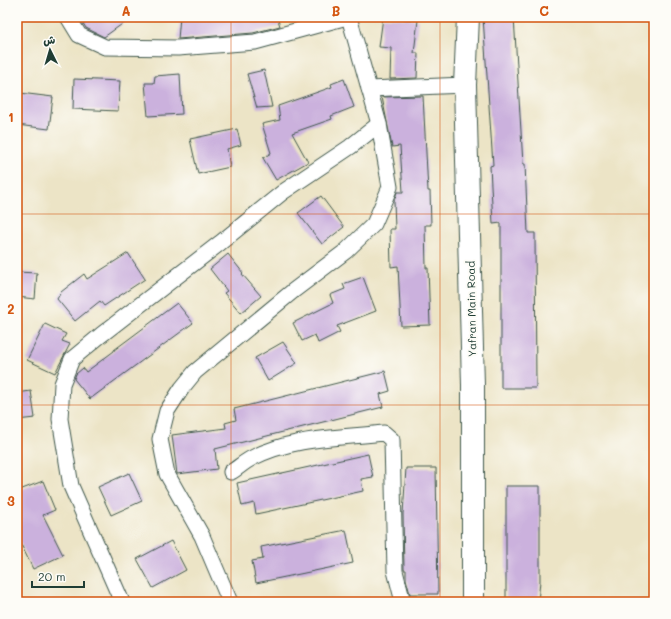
<svg xmlns="http://www.w3.org/2000/svg" width="671" height="619" font-family="Mali,'Playpen Sans Arabic',sans-serif">
	<style>
		.building { fill: #cbb1dd }
		.lines { fill: none; stroke-linecap: round; stroke-linejoin: round }
		.minor-casing { stroke: #3e564a; stroke-width: 17 }
		.primary-casing { stroke: #3e564a; stroke-width: 24 }
		.minor { stroke: #fff; stroke-width: 15 }
		.primary { stroke: #fff; stroke-width: 22 }
		.grid { fill: none; stroke: #d45610; stroke-width: 1; stroke-opacity: 0.55 }
		.labels { text-anchor: middle; dominant-baseline: central; stroke-width: 4; stroke-linejoin: round; paint-order: stroke }
		.street-label { font-size: 11px; fill: #1f3d34; stroke: #fdfcf7 }
		.neatline { fill: none; stroke: #d45610; stroke-width: 1.5 }
		.grid-label { font-size: 13px; text-anchor: middle; font-weight: bold; fill: #d45610 }
	</style>
	<rect width="100%" height="100%" fill="#fdfcf7"/>
	<filter id="ink" filterUnits="userSpaceOnUse"><feTurbulence type="fractalNoise" baseFrequency=".025" numOctaves="2"/><feDisplacementMap in="SourceGraphic" scale="8" xChannelSelector="R" yChannelSelector="G"/><feConvolveMatrix kernelMatrix="1 2 1 2 8 2 1 2 1" color-interpolation-filters="sRGB"/></filter>
	<filter id="wash" filterUnits="userSpaceOnUse"><feTurbulence type="fractalNoise" baseFrequency=".012" numOctaves="4" result="noise"/><feDisplacementMap in="SourceGraphic" scale="16" xChannelSelector="R" yChannelSelector="G"/><feGaussianBlur stdDeviation="0.9" result="paint"/><feColorMatrix in="noise" values="0 0 0 0 0 0 0 0 0 0 0 0 0 0 0 0 0 1.4 0 .05"/><feComposite in="paint" operator="in"/></filter>
	<g filter="url(#wash)">
		<rect width="100%" height="100%" fill="#ece4c6"/>
		<g id="blocks">
			<g class="building">
				<path d="M79,17h53l-28,20 -18,-9z"/>
				<path d="M180,17h97l3,9 -27,7 -75,6z"/>
				<path d="M383,17l35,3 -4,33h4l-1,25 -27,1 1,-31 -12,-1z"/>
				<path d="M483,17h31l9,147h2l3,69h7l1,155h-35v-165l-8,1 -3,-58 3,-1z"/>
				<path d="M264,70l8,37 -15,1 -10,-34z"/>
				<path d="M180,74l2,40 -34,2 -3,-33h9l1,-7z"/>
				<path d="M74,79l46,2 -2,30 -45,-2z"/>
				<path d="M344,79l10,28 -23,9 1,3 -40,14 16,29 -32,18 -13,-22 8,-5 -9,-29 18,-4 -2,-14 54,-19 -1,-3z"/>
				<path d="M20,93l33,4 -4,32 -32,-4z"/>
				<path d="M423,96l5,95h2l1,34h-6l1,43h2l2,57 -29,1 -3,-60 -7,1 -1,-38h5l-1,-28 3,-9h6l-3,-46 -8,1 -10,-50z"/>
				<path d="M237,129l4,16 -14,4 3,18 -32,7 -8,-35z"/>
				<path d="M321,196l23,31 -22,17 -24,-31z"/>
				<path d="M128,253l17,26 -41,27 -4,-5 -25,20 -18,-22 4,-7 23,-18 3,5z"/>
				<path d="M228,254l15,19 -1,1 19,22 -20,17 -17,-20 3,-2 -17,-22z"/>
				<path d="M17,272l20,1 -2,26 -18,-2z"/>
				<path d="M363,277l13,34 -39,15 3,6 -22,11 -3,-8 -13,6 -9,-18 40,-20 -3,-8 15,-6 -2,-5z"/>
				<path d="M177,303l16,20 -103,76 -16,-20 2,-5 7,-6 3,4 28,-21v-1z"/>
				<path d="M45,324l21,10 -4,7 8,3 -15,29 -28,-13z"/>
				<path d="M283,342l14,21 -29,18 -13,-23z"/>
				<path d="M385,371l5,20 -10,3 3,13 -168,42 2,20 -40,5 -5,-39 54,-7 -1,-5 11,-3 -2,-11z"/>
				<path d="M31,391l4,27 -18,2v-27z"/>
				<path d="M368,454l5,23 -12,2 2,12 -107,23 -2,-11 -12,3 -5,-23z"/>
				<path d="M406,468h30l2,126h-28l-4,-15v-9h-2l-1,-56z"/>
				<path d="M129,473l13,28 -31,14 -13,-28z"/>
				<path d="M43,481l12,29 -12,5 20,40 -30,14 -16,-33v-45z"/>
				<path d="M506,486h34v95l-2,21h-32z"/>
				<path d="M346,530l7,33 -97,20 -4,-22 11,-2 -2,-12z"/>
				<path d="M171,541l15,29 -33,18 -16,-29z"/>
			</g>
		</g>
	</g>
	<g filter="url(#ink)">
		<use href="#blocks" fill-opacity="0" stroke="#3e564a" stroke-width="1"/>
		<g class="lines">
			<g class="minor-casing">
				<g id="minor">
					<path d="M68,17l11,18 26,12 73,1 77,-6 92,-25"/>
					<path d="M369,89l96,-4"/>
					<path d="M231,472c7,-4 13,-10 21,-14 40,-21 88,-20 132,-25l8,7 3,131 8,31"/>
					<path d="M122,602l-51,-116 -11,-67 2,-35 10,-25 29,-24 119,-92 63,-51 67,-45 29,-23"/>
					<path d="M230,602l-28,-66 -35,-62 -7,-35 7,-28 15,-23 13,-16 98,-81 53,-40 28,-27 16,-37 -11,-63 -30,-107"/>
				</g>
			</g>
			<g class="primary-casing">
				<path id="primary" d="M468,17l-3,68 8,300v217"/>
			</g>
			<use href="#minor" class="minor"/>
			<use href="#primary" class="primary"/>
		</g>
	</g>
	<path class="grid" d="M231,17v585M440,17v585M17,214h637M17,405h637"/>
	<g class="labels">
		<g class="street-label">
			<text transform="translate(471 309) rotate(-91)">Yafran Main Road</text>
		</g>
	</g>
	<rect width="671" height="619" fill="none" stroke="#fdfcf7" stroke-width="44"/>
	<g transform="translate(50 50) rotate(355)" stroke="#fdfcf7" stroke-width="3" paint-order="stroke">
	<path d="M0-3L7 15L0 10L-7 15Z" fill="#1f3d34"/>
	<text y="-6" font-size="11" font-weight="bold" text-anchor="middle" fill="#1f3d34">ش</text>
	</g>
	<path d="M32 581v6h52v-6" fill="none" stroke="#1f3d34" stroke-width="2"/>
	<text x="38" y="581" font-size="12" fill="#1f3d34" stroke="#fdfcf7" stroke-width="3" paint-order="stroke">20 m</text>
	<rect x="22" y="22" width="627" height="575" class="neatline"/>
	<g class="grid-label">
		<text x="126" y="16">A</text>
		<text x="336" y="16">B</text>
		<text x="544" y="16">C</text>
		<text x="11" y="122">1</text>
		<text x="11" y="314">2</text>
		<text x="11" y="506">3</text>
	</g>
</svg>
